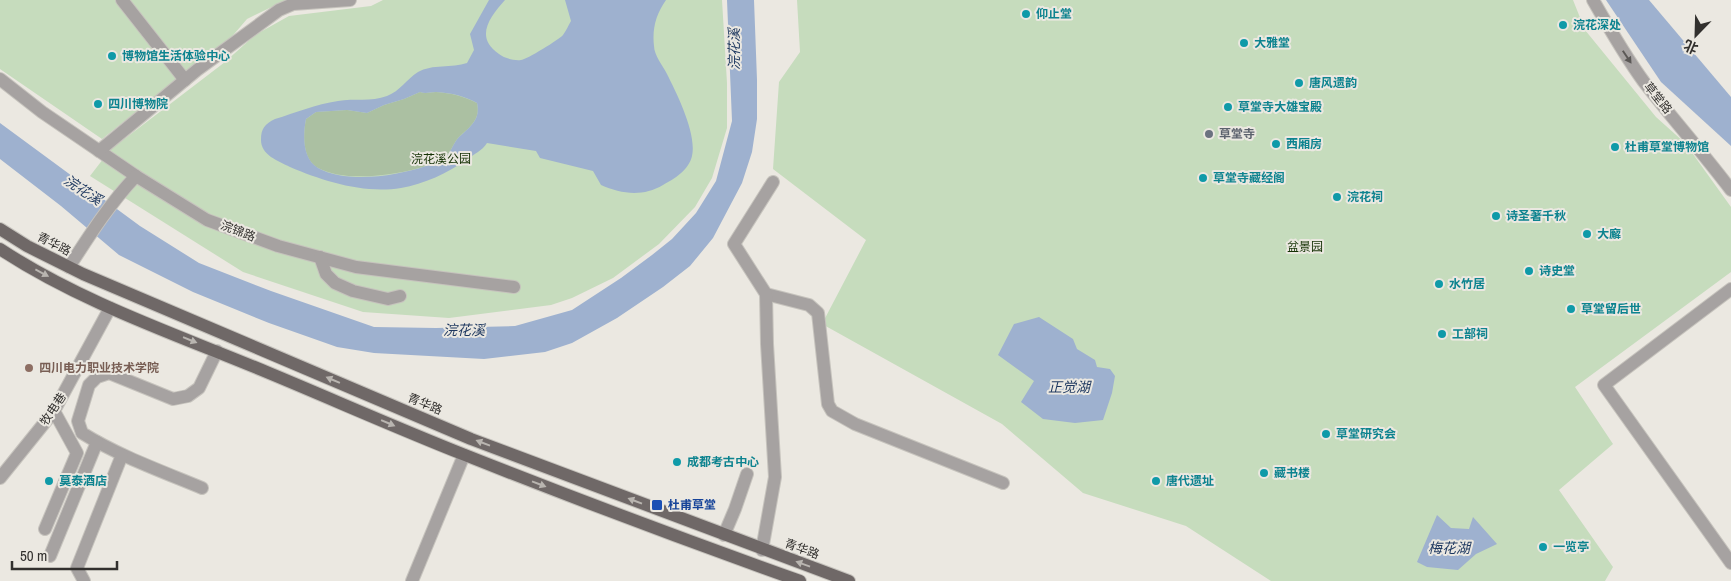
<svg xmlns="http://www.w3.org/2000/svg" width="1731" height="581" font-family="'Archivo Narrow','Noto Sans SC',sans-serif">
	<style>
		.green { fill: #c6dcbd }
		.forest { fill: #abc0a2 }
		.water { fill: #9eb1cf; fill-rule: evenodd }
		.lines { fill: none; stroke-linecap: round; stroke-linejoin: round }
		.minor-casing { stroke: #c6c3bd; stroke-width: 14 }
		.major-casing { stroke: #c6c3bd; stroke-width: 14 }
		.minor { stroke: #a6a2a1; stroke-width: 12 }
		.major { stroke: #6f6867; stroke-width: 12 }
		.oneway { fill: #5b5856 }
		.oneway2 { fill: #b9b5b0 }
		.culture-dot { fill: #0f9aa8; stroke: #ebe8e1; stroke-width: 2 }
		.worship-dot { fill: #6b7280; stroke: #ebe8e1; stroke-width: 2 }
		.education-dot { fill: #8d6e63; stroke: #ebe8e1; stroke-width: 2 }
		.transit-dot { fill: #1a4fb4; stroke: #ebe8e1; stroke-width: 2 }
		.labels { text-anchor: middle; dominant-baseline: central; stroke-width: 4; stroke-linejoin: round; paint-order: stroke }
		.culture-label { font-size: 12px; font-weight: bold; fill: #0d838f; stroke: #ebe8e1; text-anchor: start }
		.street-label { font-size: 12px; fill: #32302e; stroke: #ebe8e1 }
		.worship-label { font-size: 12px; font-weight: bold; fill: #5b616d; stroke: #ebe8e1; text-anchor: start }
		.park-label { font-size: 12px; fill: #153205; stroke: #ebe8e1 }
		.education-label { font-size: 12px; font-weight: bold; fill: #785e54; stroke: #ebe8e1; text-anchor: start }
		.transit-label { font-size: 12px; font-weight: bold; fill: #164399; stroke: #ebe8e1; text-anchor: start }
		.water-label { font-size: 14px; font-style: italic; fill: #1d375f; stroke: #ebe8e1 }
	</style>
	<rect width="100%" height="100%" fill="#ebe8e1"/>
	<g class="green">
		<path d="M0,0h286l-39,19 -18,21 -39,29 -88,70 -102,-70z"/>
		<path d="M383,0h339l5,83v45l-15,50 -17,29 -36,37 -46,34 -41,20 -21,7 -102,13 -86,-6 -120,-40 -153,-96 20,-26 115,-88 30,-27 34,-19 82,-10z"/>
		<path d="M797,0h776l12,30 71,87 29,26 46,64v65l-156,115 38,57 -54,46 54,77 -8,14h-334l-85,-55 -103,-33 -81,-69 -180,-100 44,-84 -93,-71 6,-87 21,-30z"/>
	</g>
	<path class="forest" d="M420,92c6,2 10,0 16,0 15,1 27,4 41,11 4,16 -7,24 -18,34 -6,6 -8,16 -15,22 -5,3 -12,5 -18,7 -29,9 -80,17 -108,2 -16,-9 -15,-34 -12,-49l10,-7 31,-2 20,3 17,-8 20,-6z"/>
	<g class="water">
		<path d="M489,0h16c-15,17 -31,37 -6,54 5,4 15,7 22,6 5,0 39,-21 42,-25 3,-4 5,-9 8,-14l-6,-21h101c-10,14 -14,29 -12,46 0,9 9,20 13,28 10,20 30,60 25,82 -3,14 -18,23 -29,29 -20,12 -42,9 -62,0l-8,-14 -53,-13 -4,-7 -49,-8c-5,8 -13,11 -21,17 -18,13 -42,24 -65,28 -38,6 -78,-7 -111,-21 -12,-6 -29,-12 -29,-27 0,-12 4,-16 14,-21 20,-6 41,-15 63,-18 16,-3 33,1 49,-5 13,-5 20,-17 31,-24 14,-8 34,-4 49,-9l7,-13 -4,-16zM420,92c6,2 10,0 16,0 16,1 28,4 41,11 4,16 -7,24 -18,34 -6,6 -8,16 -15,22 -5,3 -12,5 -18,7 -30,10 -79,18 -108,2 -16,-9 -15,-34 -12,-49l10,-7 31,-2 20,3 17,-8 20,-6z"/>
		<path d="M727,0h27l3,80v39l-5,33 -10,31 -29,55 -23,28 -27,21 -46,31 -45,25 -27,9 -61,7 -110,-6 -37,-6 -68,-24 -76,-31 -74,-37 -58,-49 -61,-47v-36l140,103 59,37 72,28 103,36 62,1 79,-2 57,-16 49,-32 31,-23 20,-16 24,-26 20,-32 16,-60z"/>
		<path d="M1606,0h43l82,97v49l-70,-64z"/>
		<path d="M1039,317l34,22 4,10 18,11 2,7 13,2 5,7 -3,17 -9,27 -28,3 -32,-4 -22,-17 13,-21 -36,-26 16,-31z"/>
		<path d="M1437,515l14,13 18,1 4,-12 24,27 -21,10 -18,16 -31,-3 -10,-5z"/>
	</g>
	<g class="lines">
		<g class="minor-casing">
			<g id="minor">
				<path d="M122,0l63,80"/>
				<path d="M1593,0c16,28 32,56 51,82 28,36 59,71 87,108"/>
				<path d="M0,79l42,33 94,64 71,44 71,26 78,21 158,20"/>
				<path d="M99,151l98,-81 82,-60 14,-6 57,-4"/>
				<path d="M320,257l6,17 9,9 18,8 35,8 12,-3"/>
				<path d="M69,267c20,-31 41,-64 67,-91"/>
				<path d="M1731,289l-127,96 127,178"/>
				<path d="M766,294l43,11 9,8 10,91 4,7 23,13 148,59"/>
				<path d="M0,478l54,-67 56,-103"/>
				<path d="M202,488c-41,-17 -83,-32 -120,-55l-4,-12 11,-36 8,-8 12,-4 64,26 15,-3 11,-8 18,-37"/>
				<path d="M45,529l32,-76 -23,-42"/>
				<path d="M724,535l11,-26 12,-35"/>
				<path d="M762,550l13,-73 -8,-133 -1,-50 -32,-50 39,-62"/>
				<path d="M50,556l47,-114"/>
				<path d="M84,581l-7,-13 45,-113"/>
				<path d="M412,581l52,-126"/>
			</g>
		</g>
		<g class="major-casing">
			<g id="major">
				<path d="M0,229l27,17 56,28 388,165 378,142"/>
				<path d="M0,249c82,54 178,86 269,124 65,27 130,56 196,82 111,44 223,86 335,126"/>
			</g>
		</g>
		<use href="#minor" class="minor"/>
		<use href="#major" class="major"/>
	</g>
	<defs><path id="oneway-solid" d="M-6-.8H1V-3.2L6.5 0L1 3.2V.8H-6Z" transform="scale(1.25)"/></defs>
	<use class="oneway" href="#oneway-solid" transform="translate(1627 57) rotate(56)"/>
	<g class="oneway2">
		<use href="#oneway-solid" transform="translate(42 273) rotate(28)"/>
		<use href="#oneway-solid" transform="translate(190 340) rotate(22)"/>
		<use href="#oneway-solid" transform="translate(333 380) rotate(-157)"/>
		<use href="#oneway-solid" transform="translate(388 423) rotate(23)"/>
		<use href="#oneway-solid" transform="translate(483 443) rotate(-159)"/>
		<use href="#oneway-solid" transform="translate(539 484) rotate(21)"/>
		<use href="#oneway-solid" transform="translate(635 501) rotate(-159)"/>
		<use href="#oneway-solid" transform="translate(803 564) rotate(-160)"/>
	</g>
	<g class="culture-dot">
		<circle cx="1026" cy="14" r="5"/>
		<circle cx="1563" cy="25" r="5"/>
		<circle cx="1244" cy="43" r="5"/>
		<circle cx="112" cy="56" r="5"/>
		<circle cx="1299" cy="83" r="5"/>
		<circle cx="98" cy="104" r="5"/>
		<circle cx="1228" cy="107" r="5"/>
		<circle cx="1276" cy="144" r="5"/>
		<circle cx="1615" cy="147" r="5"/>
		<circle cx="1203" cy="178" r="5"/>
		<circle cx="1337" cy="197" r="5"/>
		<circle cx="1496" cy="216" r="5"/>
		<circle cx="1587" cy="234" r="5"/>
		<circle cx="1529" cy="271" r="5"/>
		<circle cx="1439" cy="284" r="5"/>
		<circle cx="1571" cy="309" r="5"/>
		<circle cx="1442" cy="334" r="5"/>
		<circle cx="1326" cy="434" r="5"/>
		<circle cx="677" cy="462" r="5"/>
		<circle cx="1264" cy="473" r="5"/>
		<circle cx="49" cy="481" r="5"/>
		<circle cx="1156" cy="481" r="5"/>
		<circle cx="1543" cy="547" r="5"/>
	</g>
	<circle class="worship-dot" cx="1209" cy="134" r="5"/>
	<circle class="education-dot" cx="29" cy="368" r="5"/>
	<rect class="transit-dot" x="651" y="499" width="12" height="12" rx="2.5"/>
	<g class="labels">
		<g class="culture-label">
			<text x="1036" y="14">仰止堂</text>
			<text x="1573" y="25">浣花深处</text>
			<text x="1254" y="43">大雅堂</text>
			<text x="122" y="56">博物馆生活体验中心</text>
			<text x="1309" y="83">唐风遗韵</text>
			<text x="108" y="104">四川博物院</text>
			<text x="1238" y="107">草堂寺大雄宝殿</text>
			<text x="1286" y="144">西厢房</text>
			<text x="1625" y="147">杜甫草堂博物馆</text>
			<text x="1213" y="178">草堂寺藏经阁</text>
			<text x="1347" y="197">浣花祠</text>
			<text x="1506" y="216">诗圣著千秋</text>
			<text x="1597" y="234">大廨</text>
			<text x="1539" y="271">诗史堂</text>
			<text x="1449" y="284">水竹居</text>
			<text x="1581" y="309">草堂留后世</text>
			<text x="1452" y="334">工部祠</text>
			<text x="1336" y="434">草堂研究会</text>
			<text x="687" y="462">成都考古中心</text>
			<text x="1274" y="473">藏书楼</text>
			<text x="59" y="481">莫泰酒店</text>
			<text x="1166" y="481">唐代遗址</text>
			<text x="1553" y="547">一览亭</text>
		</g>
		<g class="street-label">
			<text transform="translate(1658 98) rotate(51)">草堂路</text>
			<text transform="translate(238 231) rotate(21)">浣锦路</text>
			<text transform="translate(54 244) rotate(27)">青华路</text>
			<text transform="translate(425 404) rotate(23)">青华路</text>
			<text transform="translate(53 409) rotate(-56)">牧电巷</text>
			<text transform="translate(802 549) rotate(20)">青华路</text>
		</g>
		<g class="worship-label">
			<text x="1219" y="134">草堂寺</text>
		</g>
		<g class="park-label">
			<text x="441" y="159">浣花溪公园</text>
			<text x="1305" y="247">盆景园</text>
		</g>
		<g class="education-label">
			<text x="39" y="368">四川电力职业技术学院</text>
		</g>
		<g class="transit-label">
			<text x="668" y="505">杜甫草堂</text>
		</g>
		<g class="water-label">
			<text transform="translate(734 49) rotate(-90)">浣花溪</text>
			<text transform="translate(83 190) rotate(33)">浣花溪</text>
			<text x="464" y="330">浣花溪</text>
			<text x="1069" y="387">正觉湖</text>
			<text x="1449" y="548">梅花湖</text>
		</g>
	</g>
	<g transform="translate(1696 35) rotate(203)" stroke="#ebe8e1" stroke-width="4" paint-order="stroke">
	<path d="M0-4L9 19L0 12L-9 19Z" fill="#32302e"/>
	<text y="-8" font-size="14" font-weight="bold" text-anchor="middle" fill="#32302e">北</text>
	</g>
	<path d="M12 561v8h105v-8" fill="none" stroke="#32302e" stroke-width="2.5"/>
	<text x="20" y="561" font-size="15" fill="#32302e" stroke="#ebe8e1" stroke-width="4" paint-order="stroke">50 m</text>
</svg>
